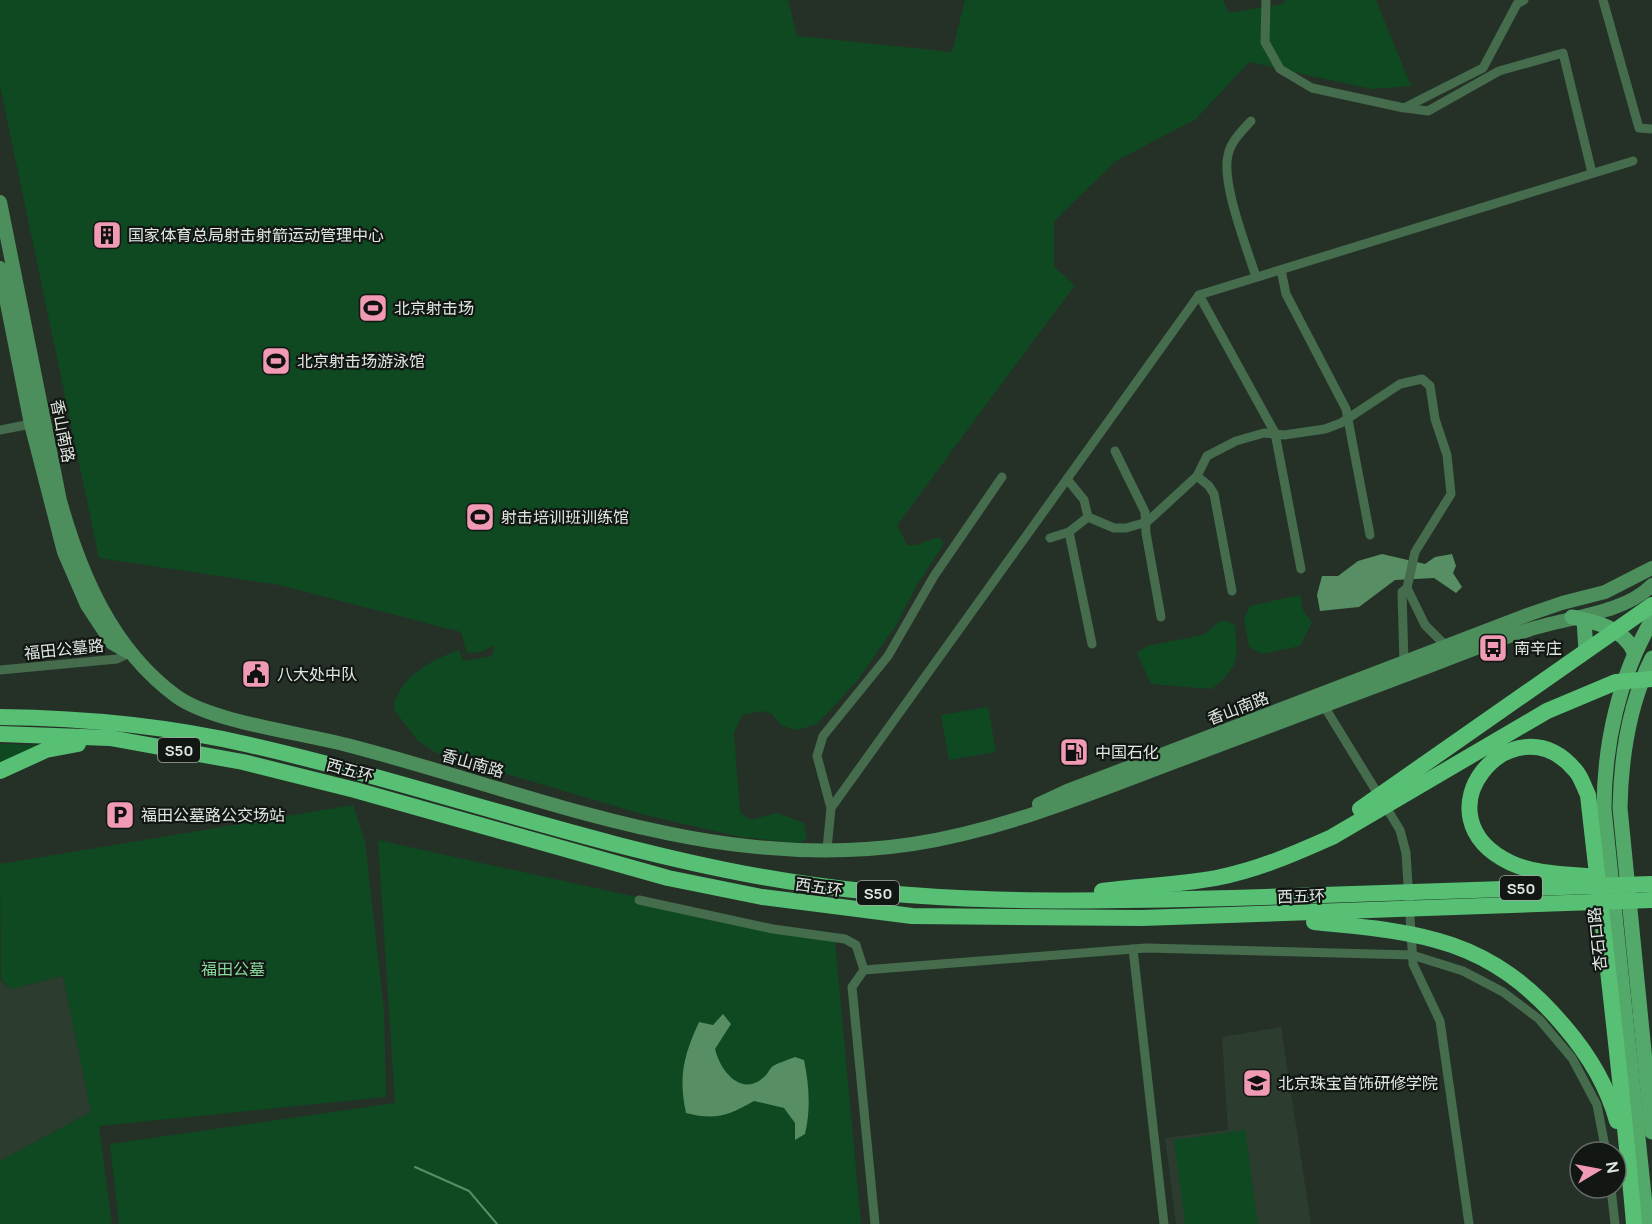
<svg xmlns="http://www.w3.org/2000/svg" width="1652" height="1224" font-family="Manrope,'Noto Sans SC',sans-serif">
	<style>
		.built { fill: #2c3c2f }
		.green { fill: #0f4922 }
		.water { fill: #578e63 }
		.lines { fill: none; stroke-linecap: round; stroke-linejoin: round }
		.stream { stroke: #578e63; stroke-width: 2 }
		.street { stroke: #446c4d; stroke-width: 9 }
		.secondary { stroke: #4d8e5d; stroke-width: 14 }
		.primary { stroke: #53a969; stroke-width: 15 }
		.highway { stroke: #57c074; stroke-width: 16 }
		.labels { text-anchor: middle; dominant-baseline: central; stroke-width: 4.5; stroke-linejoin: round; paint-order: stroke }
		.shield { fill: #121713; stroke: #a2a9a3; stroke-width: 1.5 }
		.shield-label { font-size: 15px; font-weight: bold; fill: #e0e7e1 }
		.poi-label { font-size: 16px; fill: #e0e7e1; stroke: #121713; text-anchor: start }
		.street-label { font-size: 16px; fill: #e0e7e1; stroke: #121713 }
		.park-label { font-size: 16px; fill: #8ada9c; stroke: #121713 }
	</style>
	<rect width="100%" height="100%" fill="#253127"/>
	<g class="built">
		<path d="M63,976l28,136 -91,49v-181l11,9z"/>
		<path d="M1281,1027l30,197h-135l-11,-86 63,-8 -6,-93z"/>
	</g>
	<g class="green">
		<path d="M0,0h788l9,36 155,16 13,-52h258l6,13 54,-9 2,-4h91l35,86 -40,3 -122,-27 -53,57 -80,42 -62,60v46l21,18 -178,240 10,20c13,2 21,-7 33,-7l4,6 -27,41 -21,40 -39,56 -40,43 -19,6 -16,-4 -10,-12 -9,-3 -21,4 -8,18 6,79 10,8 27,-7 27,10 3,15 -7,5 -59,-6 -96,-22 -209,-62 -19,-13 -24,-32c8,-33 37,-47 66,-58l4,11 29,-5 3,-11 -14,7 -14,1 -6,-21 -182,-47 -180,-27 -99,-472z"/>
		<path d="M1300,595l3,15 9,13 -12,23 -38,8 -13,-7 -5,-28 6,-13z"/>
		<path d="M1222,620l13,4c2,37 6,40 -23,65l-61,-5 -14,-31 10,-7 56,-11z"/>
		<path d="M988,707l8,45 -47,8 -8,-45z"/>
		<path d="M0,744l44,1 -44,22z"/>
		<path d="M353,805l12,37 19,169 2,86 -287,29 13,98h-112v-63l91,-49 -28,-136 -52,13 -10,-10 -1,-115z"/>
		<path d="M378,840l457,101 26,283h-742l-9,-80 285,-41z"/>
		<path d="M1245,1130l13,94h-73l-11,-84z"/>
	</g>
	<g class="water">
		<path d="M1382,554l43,10 10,-7 17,-3 4,12 -3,7 9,14 -6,6 -22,-15 -39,2 -36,27 -39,4 -3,-16 5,-19h16l20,-15z"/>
		<path d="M723,1014l8,10 -16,25c5,21 26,49 49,28 4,-3 5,-8 9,-11 7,-4 15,-6 22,-9l9,3c5,24 7,49 1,74l-10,6v-17l-11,-15 -30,-7c-25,14 -38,20 -68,12 -8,-37 -2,-58 13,-91l14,3z"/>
	</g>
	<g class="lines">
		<path class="stream" d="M415,1167l54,24 28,33"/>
		<g class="street">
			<path d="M1266,0l-1,42 15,27 32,19 92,20 79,-40 34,-64 7,-4"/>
			<path d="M1603,0l36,128 13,1"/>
			<path d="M1406,108l22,3 71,-40 64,-18 29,120"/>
			<path d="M1251,121c-9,10 -20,20 -23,34 -7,28 19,93 28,122"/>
			<path d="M1281,270l5,24 60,115 24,126"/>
			<path d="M1199,295l76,138 26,136"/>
			<path d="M0,430l31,-6"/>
			<path d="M1115,451l30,61 1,21 15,84"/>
			<path d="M1197,476l12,10 5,8 18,97"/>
			<path d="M1088,517l26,11h12l21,-6 50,-46 10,-20 29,-15 28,-8 20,2 41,-6 16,-6 59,-39 22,-5 8,7 5,33 12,36 4,39 -36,58 -8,36 18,37 21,21"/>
			<path d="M1069,532l23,112"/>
			<path d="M1050,538l19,-6 19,-15 -4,-17 -17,-21"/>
			<path d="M1404,663l-2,-71 5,-4"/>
			<path d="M0,670l117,-11 13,-6"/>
			<path d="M1324,706l76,124 6,23 7,111 27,57 29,203"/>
			<path d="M831,808l-14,-52 6,-20 65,-80 46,-80 68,-99"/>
			<path d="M827,849l4,-41 368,-513 434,-134"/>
			<path d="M639,900l134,29 72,10 11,6 8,25"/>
			<path d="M1133,949l31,275"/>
			<path d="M1611,1188l4,36"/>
			<path d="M875,1224l-23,-237 12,-17 282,-22 266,7 51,16 40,21 36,27 33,39 25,47 9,47"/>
		</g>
		<g class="secondary">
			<path d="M0,202l60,299c21,74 52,148 116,195 35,26 126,37 171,49 189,49 367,129 566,99 89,-14 172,-48 256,-80 83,-32 167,-62 250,-94 37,-14 72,-29 109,-40 39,-13 96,-16 124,-45"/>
			<path d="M0,268l31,156 33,128 23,53 25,38 16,9"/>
			<path d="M1039,804l28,-13 463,-177 32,-11 43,-11 47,-24"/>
		</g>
		<g class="primary">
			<path d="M1572,617c23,5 52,11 62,35"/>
			<path d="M1584,620l2,31"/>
			<path d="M1652,658c-23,46 -31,99 -32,150l32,324"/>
			<path d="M1647,1224l-43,-415c0,-65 15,-132 48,-189"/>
		</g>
		<g class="highway">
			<path d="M0,717c83,1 169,9 250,28 172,39 339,101 513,132 154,28 313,25 469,21 140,-4 280,-9 420,-14"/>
			<path d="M0,734l110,4 133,24 112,28 313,88 94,19 150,19 230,2 510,-18"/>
			<path d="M0,771l46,-21 32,-6"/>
			<path d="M1360,809l292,-204"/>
			<path d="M1597,877c-27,-3 -60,-2 -86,-14 -99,-47 2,-166 64,-93 6,6 9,17 13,25 16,143 34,286 46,429"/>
			<path d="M1102,891c37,-5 76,-6 114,-13 41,-8 78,-24 116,-41l215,-126 69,-29 36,-3"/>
			<path d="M1314,922c106,10 176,16 250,104 24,28 43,58 53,95"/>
		</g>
	</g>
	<defs>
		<g id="building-square" transform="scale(1.5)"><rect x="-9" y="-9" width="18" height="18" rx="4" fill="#f09ab4" stroke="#121713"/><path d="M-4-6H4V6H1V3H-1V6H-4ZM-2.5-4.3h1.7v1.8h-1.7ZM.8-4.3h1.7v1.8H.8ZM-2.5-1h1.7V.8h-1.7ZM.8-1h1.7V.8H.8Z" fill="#111"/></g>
		<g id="stadium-square" transform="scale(1.5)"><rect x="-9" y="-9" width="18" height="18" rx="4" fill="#f09ab4" stroke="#121713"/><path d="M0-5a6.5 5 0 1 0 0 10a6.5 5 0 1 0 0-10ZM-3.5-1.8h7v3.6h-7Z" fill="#111"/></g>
		<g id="bus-square" transform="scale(1.5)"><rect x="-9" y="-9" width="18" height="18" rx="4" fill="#f09ab4" stroke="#121713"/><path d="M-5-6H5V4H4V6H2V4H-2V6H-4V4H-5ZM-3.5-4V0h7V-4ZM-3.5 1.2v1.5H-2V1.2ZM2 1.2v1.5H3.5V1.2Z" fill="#111"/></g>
		<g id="civic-square" transform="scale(1.5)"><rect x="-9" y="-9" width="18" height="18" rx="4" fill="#f09ab4" stroke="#121713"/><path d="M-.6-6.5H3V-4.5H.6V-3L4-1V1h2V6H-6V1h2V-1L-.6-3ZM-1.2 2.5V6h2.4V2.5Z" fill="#111"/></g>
		<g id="fuel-square" transform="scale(1.5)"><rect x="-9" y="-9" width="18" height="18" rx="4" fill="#f09ab4" stroke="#121713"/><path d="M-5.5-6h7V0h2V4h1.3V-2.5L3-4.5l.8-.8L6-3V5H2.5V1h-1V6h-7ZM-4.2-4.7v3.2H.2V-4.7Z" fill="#111"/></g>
		<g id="parking-square" transform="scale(1.5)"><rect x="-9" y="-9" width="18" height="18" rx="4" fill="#f09ab4" stroke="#121713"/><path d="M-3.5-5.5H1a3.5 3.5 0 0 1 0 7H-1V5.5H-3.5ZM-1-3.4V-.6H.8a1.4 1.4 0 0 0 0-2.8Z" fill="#111"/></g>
		<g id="university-square" transform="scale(1.5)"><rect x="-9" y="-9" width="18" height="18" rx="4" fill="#f09ab4" stroke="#121713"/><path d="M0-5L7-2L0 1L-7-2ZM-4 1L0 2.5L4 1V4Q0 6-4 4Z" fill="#111"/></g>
	</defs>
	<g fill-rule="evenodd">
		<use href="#building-square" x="107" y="235"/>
		<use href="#stadium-square" x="373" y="308"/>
		<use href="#stadium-square" x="276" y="361"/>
		<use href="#stadium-square" x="480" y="517"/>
		<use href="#bus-square" x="1493" y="648"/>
		<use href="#civic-square" x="256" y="674"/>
		<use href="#fuel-square" x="1074" y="752"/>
		<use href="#parking-square" x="120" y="815"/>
		<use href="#university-square" x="1257" y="1083"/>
	</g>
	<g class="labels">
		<g class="shield">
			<rect x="158" y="738" width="42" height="24" rx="4.5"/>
			<rect x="1500" y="876" width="42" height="24" rx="4.5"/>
			<rect x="857" y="881" width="42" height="24" rx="4.5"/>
		</g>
		<g class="shield-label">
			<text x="179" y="750">S50</text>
			<text x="1521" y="888">S50</text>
			<text x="878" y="893">S50</text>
		</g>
		<g class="poi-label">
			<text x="128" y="235">国家体育总局射击射箭运动管理中心</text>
			<text x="394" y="308">北京射击场</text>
			<text x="297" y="361">北京射击场游泳馆</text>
			<text x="501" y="517">射击培训班训练馆</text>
			<text x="1514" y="648">南辛庄</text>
			<text x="277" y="674">八大处中队</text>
			<text x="1095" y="752">中国石化</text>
			<text x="141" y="815">福田公墓路公交场站</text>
			<text x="1278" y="1083">北京珠宝首饰研修学院</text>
		</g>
		<g class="street-label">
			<text transform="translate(63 431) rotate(79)">香山南路</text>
			<text transform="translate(64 649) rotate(-6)">福田公墓路</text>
			<text transform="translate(1238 708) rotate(-21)">香山南路</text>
			<text transform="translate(473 763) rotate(16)">香山南路</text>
			<text transform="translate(350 770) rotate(15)">西五环</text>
			<text transform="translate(819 887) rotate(8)">西五环</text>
			<text transform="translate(1301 896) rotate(-2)">西五环</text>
			<text transform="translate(1597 939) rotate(-96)">杏石口路</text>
		</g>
		<g class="park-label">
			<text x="233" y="969">福田公墓</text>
		</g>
	</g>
	<g transform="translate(1598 1170) rotate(80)"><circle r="28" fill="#121713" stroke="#646a65" stroke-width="1.5"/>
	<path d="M0-4.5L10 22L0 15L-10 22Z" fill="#f09ab4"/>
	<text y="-9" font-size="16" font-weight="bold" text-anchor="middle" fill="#e0e7e1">N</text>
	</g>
</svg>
